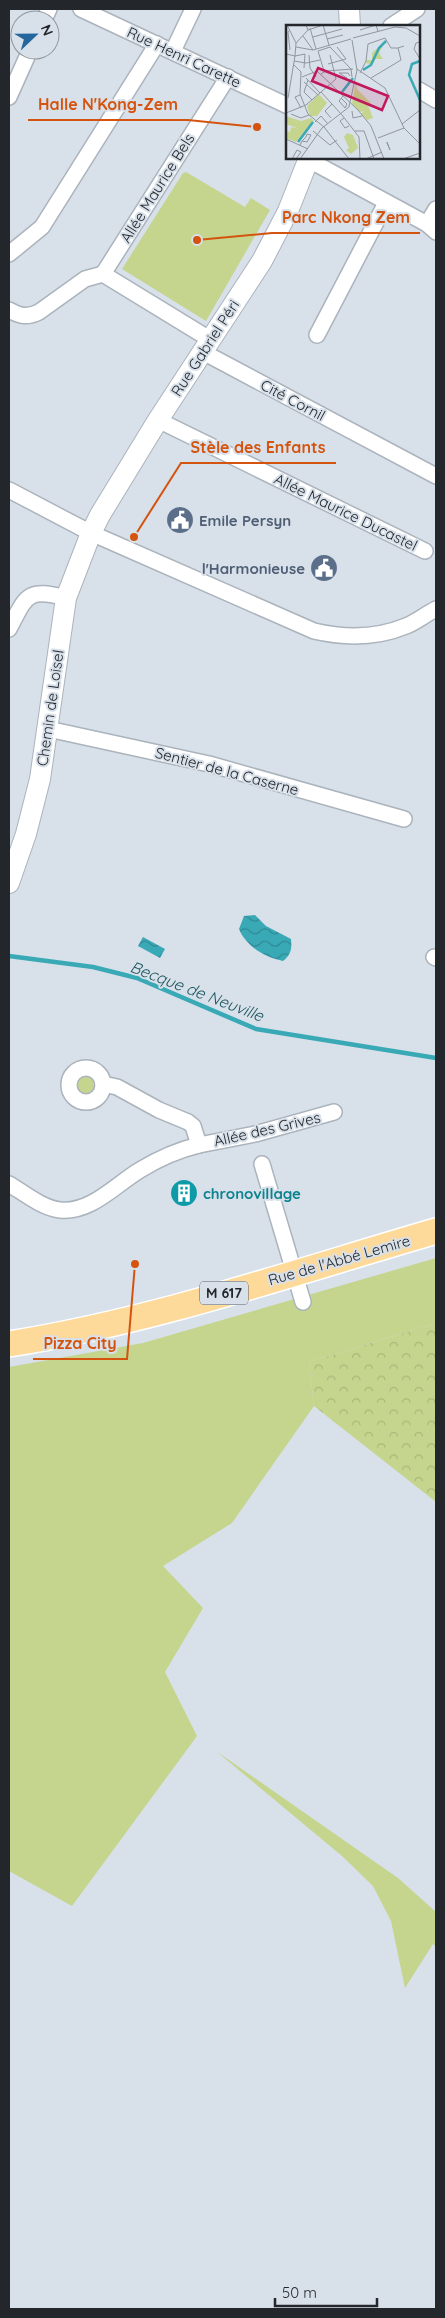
<svg xmlns="http://www.w3.org/2000/svg" width="445" height="2318" font-family="Quicksand,sans-serif">
	<style>
		.green { fill: #c5d58d }
		.forest { fill: url(#forest-crowns) }
		.water { fill: url(#water-waves) }
		.lines { fill: none; stroke-linecap: round; stroke-linejoin: round }
		.stream { stroke: #39a9b6; stroke-width: 4.5 }
		.minor-casing { stroke: #abb3bc; stroke-width: 18 }
		.tertiary-casing { stroke: #abb3bc; stroke-width: 22 }
		.primary-casing { stroke: #fff; stroke-width: 28 }
		.minor { stroke: #fff; stroke-width: 15 }
		.tertiary { stroke: #fff; stroke-width: 20 }
		.primary { stroke: #fdd99a; stroke-width: 25 }
		.labels { text-anchor: middle; dominant-baseline: central; stroke-width: 4; stroke-linejoin: round; paint-order: stroke }
		.shield { fill: #d8e0ea; stroke: #595e64; stroke-width: 1 }
		.shield-label { font-size: 14px; font-weight: bold; fill: #23262a }
		.street-label { font-size: 15px; fill: #23262a; stroke: #d8e0ea }
		.service-label { font-size: 15px; font-weight: bold; fill: #4e5e75; stroke: #d8e0ea; text-anchor: start }
		.culture-label { font-size: 15px; font-weight: bold; fill: #0d838f; stroke: #d8e0ea; text-anchor: start }
		.water-label { font-size: 16px; font-style: italic; fill: #1a575e; stroke: #d8e0ea }
		.inset-river { fill: none; stroke: #39a9b6; stroke-width: 2.5 }
		.inset-road { fill: none; stroke: #90969d; stroke-width: 1 }
		.view { fill: #c2185b; fill-opacity: 0.15; stroke: #c2185b; stroke-width: 2.5 }
		.inset-edge { fill: none; stroke: #23262a; stroke-width: 2.5 }
		.leader { fill: none; stroke: #d4540f; stroke-width: 2 }
		.callout-dot { fill: #d4540f; stroke: #d8e0ea; stroke-width: 2 }
		.callout-label { font-size: 16px; text-anchor: middle; font-weight: bold; fill: #d4540f; stroke: #d8e0ea; stroke-width: 4; stroke-linejoin: round; paint-order: stroke }
	</style>
	<defs>
		<pattern id="forest-crowns" width="20" height="18" patternUnits="userSpaceOnUse" patternTransform="scale(1.25)"><rect width="20" height="18" fill="#c5d58d"/><path d="M2 6a3 3 0 1 1 6 0M12 15a3 3 0 1 1 6 0" fill="none" stroke="#a9b77a"/></pattern>
		<pattern id="water-waves" width="16" height="10" patternUnits="userSpaceOnUse" patternTransform="scale(1.25)"><rect width="16" height="10" fill="#39a9b6"/><path d="M0 5q4-4 8 0t8 0" fill="none" stroke="#308994"/></pattern>
	</defs>
	<rect width="100%" height="100%" fill="#d8e0ea"/>
	<g class="green">
		<path d="M186,172l59,35 6,-9 19,12 -64,111 -84,-52 61,-96z"/>
		<circle cx="86" cy="1084" r="10"/>
		<path d="M436,1258v65l-127,39 5,44 -82,117 -69,43 40,42 -38,64 32,64 -125,170 -63,-35v-504l134,-24z"/>
		<path d="M216,1751l182,127 38,34v35l-3,-3 -28,44 -14,-67 -18,-35 -31,-30z"/>
	</g>
	<path class="forest" d="M436,1323v179l-122,-96 -5,-44z"/>
	<g class="water">
		<path d="M255,915l11,11 25,13c1,10 0,16 -8,22 -18,-3 -37,-15 -44,-32l5,-13z"/>
		<path d="M143,937l22,12 -5,9 -22,-12z"/>
	</g>
	<g class="lines">
		<path class="stream" d="M9,956l84,11 44,11 119,51 180,29"/>
		<g class="minor-casing">
			<g id="minor">
				<path d="M81,9l207,97"/>
				<path d="M44,20l5,-11"/>
				<path d="M391,26l26,-17"/>
				<path d="M173,51l20,-42"/>
				<path d="M419,90l17,10"/>
				<path d="M9,97l21,-47"/>
				<path d="M309,160l118,64 9,8"/>
				<path d="M427,224l9,-15"/>
				<path d="M9,254l33,-27 115,-183"/>
				<path d="M103,274l125,-197"/>
				<path d="M103,274l108,66"/>
				<path d="M9,310c11,6 18,8 30,2l46,-33 18,-5"/>
				<path d="M317,335l69,-132"/>
				<path d="M203,352l233,124"/>
				<path d="M158,420l267,131"/>
				<path d="M9,490l82,43 223,98c30,7 63,7 92,-5 10,-4 20,-12 30,-17"/>
				<path d="M9,629c17,-32 17,-42 57,-31"/>
				<path d="M48,729l161,35 195,55"/>
				<path d="M434,957l2,1"/>
				<circle cx="86" cy="1085" r="17"/>
				<path d="M103,1084l14,3 42,23 29,12 5,4 6,19 56,-11 79,-22"/>
				<path d="M262,1164l41,138"/>
				<path d="M9,1184c15,9 33,24 51,26 31,3 55,-25 80,-40 18,-11 38,-20 59,-25"/>
			</g>
		</g>
		<g class="tertiary-casing">
			<g id="tertiary">
				<path d="M349,9l1,17"/>
				<path d="M9,883l17,-49 14,-55 26,-181 25,-65 9,-18 58,-95 104,-159 26,-50 21,-53"/>
			</g>
		</g>
		<g class="primary-casing">
			<path id="primary" d="M9,1344c145,-23 286,-72 427,-113"/>
		</g>
		<use href="#minor" class="minor"/>
		<use href="#tertiary" class="tertiary"/>
		<use href="#primary" class="primary"/>
	</g>
	<defs>
		<g id="civic-disc" transform="scale(1.4375)"><circle r="9.5" fill="#5c6f8a" stroke="#d8e0ea"/><path d="M-.6-6.5H3V-4.5H.6V-3L4-1V1h2V6H-6V1h2V-1L-.6-3ZM-1.2 2.5V6h2.4V2.5Z" fill="#fff"/></g>
		<g id="building-disc" transform="scale(1.4375)"><circle r="9.5" fill="#0f9aa8" stroke="#d8e0ea"/><path d="M-4-6H4V6H1V3H-1V6H-4ZM-2.5-4.3h1.7v1.8h-1.7ZM.8-4.3h1.7v1.8H.8ZM-2.5-1h1.7V.8h-1.7ZM.8-1h1.7V.8H.8Z" fill="#fff"/></g>
	</defs>
	<g fill-rule="evenodd">
		<use href="#civic-disc" x="180" y="520"/>
		<use href="#civic-disc" x="324" y="568"/>
		<use href="#building-disc" x="184" y="1193"/>
	</g>
	<g class="labels">
		<rect class="shield" x="200" y="1281.5" width="48" height="23" rx="4"/>
		<g class="shield-label">
			<text x="224" y="1293">M 617</text>
		</g>
		<g class="street-label">
			<text transform="translate(184 57) rotate(25)">Rue Henri Carette</text>
			<text transform="translate(157 188) rotate(-58)">Allée Maurice Bels</text>
			<text transform="translate(205 348) rotate(-57)">Rue Gabriel Péri</text>
			<text transform="translate(293 400) rotate(28)">Cité Cornil</text>
			<text transform="translate(346 512) rotate(26)">Allée Maurice Ducastel</text>
			<text transform="translate(50 708) rotate(-82)">Chemin de Loisel</text>
			<text transform="translate(227 771) rotate(15)">Sentier de la Caserne</text>
			<text transform="translate(267 1129) rotate(-13)">Allée des Grives</text>
			<text transform="translate(339 1260) rotate(-16)">Rue de l'Abbé Lemire</text>
		</g>
		<g class="service-label">
			<text x="199" y="520">Emile Persyn</text>
			<text x="305" y="568" text-anchor="end">l'Harmonieuse</text>
		</g>
		<g class="culture-label">
			<text x="203" y="1193">chronovillage</text>
		</g>
		<g class="water-label">
			<text transform="translate(197 991) rotate(21)">Becque de Neuville</text>
		</g>
	</g>
	<g transform="translate(286 25)">
		<rect width="134" height="134" fill="#d8e0ea"/>
		<path d="M100,15l-7,13 4,6h-7l-11,11 5,-6 -4,-1v-3h6v-7zM70,55l1,9 14,14 -3,2 5,13 -6,2 -6,-6 3,-3 -4,1 -8,-8zM0,91l15,5 10,-3 3,3 -18,21 -10,-4v-7l4,1 1,-5 8,2 -13,-5zM61,108l6,2 5,13 -7,6 -5,-4 3,-2 -5,-11z" fill="#c5d58d"/>
		<path d="M33,69l8,9 -10,13h-7l-3,-10z" fill="#c5d58d"/>
		<path class="inset-river" d="M134,36l-8,3 -3,11 11,25M77,45l8,-5 8,-17 7,-7M56,67l11,-14M12,117l15,-20"/>
		<path class="inset-road" d="M1,0l9,18 -1,13M24,3l6,21M22,5l15,-5 6,20M74,5l16,-5 2,6M17,11l10,14M27,12l29,-8M67,13l42,-11 11,1 14,8M41,14l16,-4M66,15l5,30M134,17l-4,1 -2,6 6,10M10,18l12,-13 -2,-5M10,22l17,3 38,-11M4,25l-2,-18 2,-2M32,26l12,-4 21,22 1,8M32,26l6,20M0,29l9,2 -7,42M23,30l1,13 6,9M9,31l10,-2 -1,14M8,36l12,2 14,-3M42,39l18,-5 -9,-12M8,40l7,7 -1,22 8,20 16,13M71,44l28,19 19,40 16,16M74,48l6,-12 2,-17 17,-6 6,10h7M35,49l5,-3 27,-2M16,52l15,-6 41,39 13,16 13,33M20,53l14,15M61,53l-8,-5h9l2,3M85,53l30,-18 -3,-12 6,-2M22,55l-4,12 8,8M18,57l14,13M35,67l21,23M14,70l-5,2 6,11M55,73l6,6 -2,4 -6,-7 4,-5M20,80l30,-26 -6,-24M66,86l1,7 9,-2M0,88l20,-8M5,89l10,4 8,-3M56,90l17,22 1,22M45,93l-6,-7 7,-7M58,93l-4,3 5,7 4,-2M29,97l6,-6 7,8M116,99l18,-14M38,102l25,32M27,106l17,14 7,-5M69,106h9l10,28M92,113l26,-10M0,114l22,10M101,117l3,8 -3,-7zM14,120l2,-4 4,-4 1,-3 4,1 -4,7 -5,-1M6,134l5,-9 4,2 -5,7M14,134l22,-31 27,-21 8,-37M80,134l16,-7M117,134l17,-6"/>
		<path class="view" d="M32,43l70,28 -6,14 -70,-29z"/>
		<rect width="134" height="134" class="inset-edge"/>
	</g>
	<path class="leader" d="M257 127L188 120H28M197 240L272 233H420M134 537L181 463H336M135 1264L127 1359H33"/>
	<g class="callout-dot">
		<circle cx="257" cy="127" r="5"/>
		<circle cx="197" cy="240" r="5"/>
		<circle cx="134" cy="537" r="5"/>
		<circle cx="135" cy="1264" r="5"/>
	</g>
	<g class="callout-label">
		<text x="108" y="110">Halle N'Kong-Zem</text>
		<text x="346" y="223">Parc Nkong Zem</text>
		<text x="258" y="453">Stèle des Enfants</text>
		<text x="80" y="1349">Pizza City</text>
	</g>
	<rect width="445" height="2318" fill="none" stroke="#23262a" stroke-width="20"/>
	<g transform="translate(35 35) rotate(68)"><circle r="24" fill="#d8e0ea" stroke="#90969d"/>
	<path d="M0-4L9 19L0 12L-9 19Z" fill="#25669c"/>
	<text y="-8" font-size="14" font-weight="bold" text-anchor="middle" fill="#23262a">N</text>
	</g>
	<path d="M275 2298v8h102v-8" fill="none" stroke="#23262a" stroke-width="2.5"/>
	<text x="282" y="2298" font-size="15" fill="#23262a" stroke="#d8e0ea" stroke-width="4" paint-order="stroke">50 m</text>
</svg>
